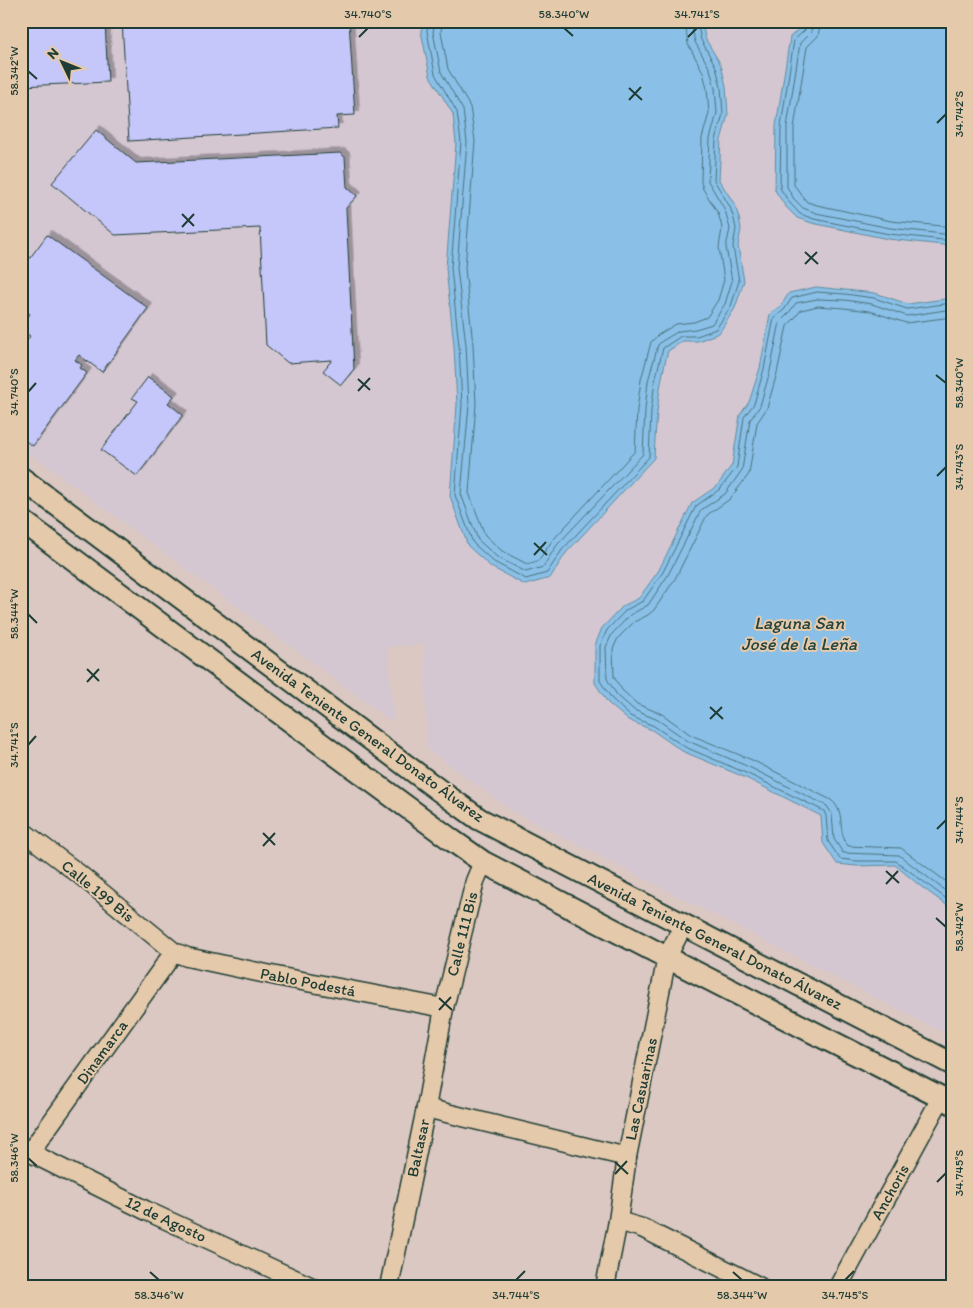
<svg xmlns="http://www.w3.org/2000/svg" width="973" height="1308" font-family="Itim,sans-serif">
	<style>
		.built { fill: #d4c7d2 }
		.water { fill: #8ac0e7; stroke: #5f8c9f }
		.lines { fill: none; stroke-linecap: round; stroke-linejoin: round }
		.shore { stroke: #4a717c; stroke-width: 1 }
		.building { fill: #c5c6f9; stroke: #1f3d34; filter: url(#shadow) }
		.minor-casing { stroke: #1f3d34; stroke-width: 21 }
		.major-casing { stroke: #1f3d34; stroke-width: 25 }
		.minor { stroke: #e4c9ab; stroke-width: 18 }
		.major { stroke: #e4c9ab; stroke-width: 21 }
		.ticks { fill: none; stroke: #1f3d34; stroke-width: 2 }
		.labels { text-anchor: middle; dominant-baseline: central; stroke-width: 4; stroke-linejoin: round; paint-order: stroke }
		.street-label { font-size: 16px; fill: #1f3d34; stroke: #e4c9ab }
		.water-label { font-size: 18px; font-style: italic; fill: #24443d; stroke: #e4c9ab }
		.neatline { fill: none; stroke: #1f3d34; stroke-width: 2 }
		.ticks-label { font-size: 12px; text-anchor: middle; fill: #1f3d34 }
	</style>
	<defs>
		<filter id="shadow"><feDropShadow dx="4.5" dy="-4.5" stdDeviation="0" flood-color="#0004"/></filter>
	</defs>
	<rect width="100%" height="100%" fill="#dbc8c2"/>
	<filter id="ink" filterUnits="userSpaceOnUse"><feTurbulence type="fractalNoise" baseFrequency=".02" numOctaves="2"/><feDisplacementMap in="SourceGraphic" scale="10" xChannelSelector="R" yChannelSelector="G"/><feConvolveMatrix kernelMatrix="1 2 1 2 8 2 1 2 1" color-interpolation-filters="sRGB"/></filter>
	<g filter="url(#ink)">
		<path class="built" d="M21,21h931v1001l-6,12 -434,-223 -85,-62 -3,-105 -37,3 7,76 -373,-276z"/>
		<g class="water">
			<path d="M424,21h281l-2,5 2,12 16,27 5,21 2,29 -7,25 -2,40 16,25 4,13 2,11 -3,17 6,35 -9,27 -16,25 -21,8h-15l-15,10c-10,37 -12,68 -14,107l-88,95 -16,25 -25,7 -34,-18 -23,-21 -18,-50 7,-91 -3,-59 -8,-78 10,-125 -3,-29 -23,-38 -9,-45z"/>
			<path d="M803,21h149v225l-64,-7 -76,-16 -15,-5 -12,-12 -10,-16 1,-64 14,-89 11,-10z"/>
			<path d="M816,287l59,6 33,11 44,-6v611l-33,-24 -24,-20 -38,1 -20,-2 -14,-21 -2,-27 -77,-39 -62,-26 -30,-21 -24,-10 -20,-17 -13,-20v-38l7,-17 21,-22 16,-8 20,-28 33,-67 25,-17 15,-21 8,-50 9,-13 11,-34 10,-54 10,-7 9,-14z"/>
		</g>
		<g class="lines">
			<g class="shore">
				<path d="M428,21l-1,10 8,43 22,38 4,30 -10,126 8,78 3,59 -7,90 18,48 21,19 32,17 21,-6 15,-23 87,-93 2,-46 4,-30 8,-33 18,-12h16l19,-7 15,-23 8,-25 -6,-34 3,-18 -2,-10 -4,-12 -16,-27 2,-40 7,-26 -2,-27 -5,-20 -15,-27 -3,-14 2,-5"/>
				<path d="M435,21l-2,11 8,40 22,38 4,32 -10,126 9,77 3,60 -8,89 17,46 19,17 29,15 17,-5 14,-22 86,-91 2,-44 3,-29 10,-36 4,-4 17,-10 17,-2 16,-5 13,-20 7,-23 -6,-34 4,-18 -2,-8 -3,-11 -17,-29 2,-42 7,-26 -2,-25 -5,-19 -15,-27 -3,-14 1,-7"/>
				<path d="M442,21l-1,11 7,37 22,38 5,34 -10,127 8,77 3,59 -7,89 16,42 17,16 25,13 11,-3 14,-20 83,-90 2,-41 4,-30 10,-38 7,-7 18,-11 18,-2 13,-5 11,-17 6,-20 -5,-33 3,-18 -1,-6 -3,-10 -15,-24 -2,-7 1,-44 7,-25 -2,-24 -4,-17 -15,-28 -3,-23"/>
				<path d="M807,21l-2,9 -11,10 -13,86 -1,62 9,14 11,12 14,5 75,15 63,7"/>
				<path d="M813,21l-2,11 -11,11 -13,84v60l7,12 9,9 13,5 74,15 62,7"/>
				<path d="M821,21l-3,15 -11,11 -13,81v57l13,17 10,3 74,16 61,6"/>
				<path d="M952,303l-45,6 -33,-11 -29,-4 -28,-2 -25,6 -8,12 -10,8 -10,51 -10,35 -10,13 -7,50 -17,22 -24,17 -33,66 -20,29 -17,9 -19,20 -7,16v35l12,18 18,17 24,10 31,21 61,26 78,38 2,5 2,25 12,18 17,2h39l56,42"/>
				<path d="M952,309l-45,7 -35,-12 -27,-4 -28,-1 -21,4 -8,11 -8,8 -10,49 -10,35 -10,14 -8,50 -17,24 -24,16 -33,65 -20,30 -18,10 -18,19 -6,13 1,32 10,16 17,15 24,10 30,21 61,26 78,39 5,8 2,25 9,14 56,2 53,41"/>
				<path d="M952,317l-46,6 -36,-12 -26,-3 -26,-2 -17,4 -7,9 -7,7 -10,47 -10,35 -10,15 -8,51 -19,25 -23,16 -32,64 -21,31 -6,5 -14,7 -16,16 -5,11 1,28 8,13 15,14 25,10 29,21 61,25 79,40c16,13 5,30 17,46l53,2 51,38"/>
			</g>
		</g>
		<g class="building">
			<path d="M21,21h84l3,61 -87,4z"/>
			<path d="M122,21h227l6,94 -18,1 1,12 -209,13z"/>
			<path d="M96,130l40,33 204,-10 5,4 2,30 10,9 -11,12 8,161 -13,16 -18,-14 9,-11 -44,3 -22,-18 -6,-117 -145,7 -63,-52z"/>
			<path d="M47,235l101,73 -46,64 -23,-17 -4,5 7,5 -2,3 7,5 -54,73 -12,-8v-90l9,-12 -9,-6v-4l9,-12 -9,-6v-38z"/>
			<path d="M148,377l26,19 -6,7 15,12 -46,61 -36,-26 37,-49 -6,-3z"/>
		</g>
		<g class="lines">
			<g class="minor-casing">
				<g id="minor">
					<path d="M21,830l58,44 95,78 13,5 94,20 163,31"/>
					<path d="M426,1108l201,49"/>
					<path d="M21,1148l126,63 165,76"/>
					<path d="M30,1152l144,-200"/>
					<path d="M618,1221l24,7 118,59"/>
					<path d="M389,1287l37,-179 18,-100 31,-127 8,-19"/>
					<path d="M605,1287l13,-66 9,-64 40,-200 17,-33"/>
					<path d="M838,1287l103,-189"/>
				</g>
			</g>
			<g class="major-casing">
				<g id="major">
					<path d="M21,478l419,313 39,28 473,245"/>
					<path d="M21,520l303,226 129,95 30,21 210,109 259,132"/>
				</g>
			</g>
			<use href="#minor" class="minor"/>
			<use href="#major" class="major"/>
		</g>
	</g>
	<path class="ticks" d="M564,28l9,8M359,37l9,-9M688,37l9,-9M28,71l9,8M629,88l13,12M629,100l12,-13M937,123l9,-9M182,214l12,12M182,227l12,-13M805,252l13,12M805,264l12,-12M936,375l10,8M358,379l12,11M358,391l12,-13M28,392l8,-9M937,476l9,-9M534,543l13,12M534,555l12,-13M28,614l9,9M87,669l12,12M87,682l12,-13M710,707l13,12M710,719l12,-12M28,745l8,-9M937,829l9,-9M263,833l12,12M263,846l12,-13M886,871l13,12M886,884l12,-13M936,918l10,9M439,998l13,12M439,1010l12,-13M28,1158l9,8M615,1162l13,12M615,1174l12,-13M937,1182l9,-9M150,1272l9,8M733,1272l9,8M516,1280l9,-9M845,1280l9,-9"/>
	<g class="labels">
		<g class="street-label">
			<text transform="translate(368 735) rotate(36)">Avenida Teniente General Donato Álvarez</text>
			<text transform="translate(98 891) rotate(39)">Calle 199 Bis</text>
			<text transform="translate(462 934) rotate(-76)">Calle 111 Bis</text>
			<text transform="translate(715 941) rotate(27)">Avenida Teniente General Donato Álvarez</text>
			<text transform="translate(308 982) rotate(11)">Pablo Podestá</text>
			<text transform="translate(102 1052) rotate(-54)">Dinamarca</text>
			<text transform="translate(641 1089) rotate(-78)">Las Casuarinas</text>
			<text transform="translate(418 1148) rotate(-78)">Baltasar</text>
			<text transform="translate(890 1192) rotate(-61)">Anchoris</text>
			<text transform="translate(166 1219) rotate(25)">12 de Agosto</text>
		</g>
		<g class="water-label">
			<text x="799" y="623">Laguna San<tspan x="799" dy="21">José de la Leña</tspan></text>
		</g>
	</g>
	<rect width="973" height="1308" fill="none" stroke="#e4c9ab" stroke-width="55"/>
	<g transform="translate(62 62) rotate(313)" stroke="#e4c9ab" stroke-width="4" paint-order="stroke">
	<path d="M0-4L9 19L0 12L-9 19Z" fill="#1f3d34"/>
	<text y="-8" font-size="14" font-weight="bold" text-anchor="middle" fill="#1f3d34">N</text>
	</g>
	<rect x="28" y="28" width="918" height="1252" class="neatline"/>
	<g class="ticks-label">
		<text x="368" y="18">34.740°S</text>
		<text x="564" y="18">58.340°W</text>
		<text x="697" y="18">34.741°S</text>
		<text transform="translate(14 71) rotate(-90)" y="4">58.342°W</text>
		<text transform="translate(959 114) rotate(-90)" y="4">34.742°S</text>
		<text transform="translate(959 383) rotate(-90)" y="4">58.340°W</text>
		<text transform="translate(14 392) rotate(-90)" y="4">34.740°S</text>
		<text transform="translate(959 467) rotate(-90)" y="4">34.743°S</text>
		<text transform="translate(14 614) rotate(-90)" y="4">58.344°W</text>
		<text transform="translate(14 745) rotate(-90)" y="4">34.741°S</text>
		<text transform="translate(959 820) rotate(-90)" y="4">34.744°S</text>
		<text transform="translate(959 927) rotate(-90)" y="4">58.342°W</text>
		<text transform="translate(14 1158) rotate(-90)" y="4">58.346°W</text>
		<text transform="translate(959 1173) rotate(-90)" y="4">34.745°S</text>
		<text x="159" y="1299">58.346°W</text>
		<text x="516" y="1299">34.744°S</text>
		<text x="742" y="1299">58.344°W</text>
		<text x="845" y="1299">34.745°S</text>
	</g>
</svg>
